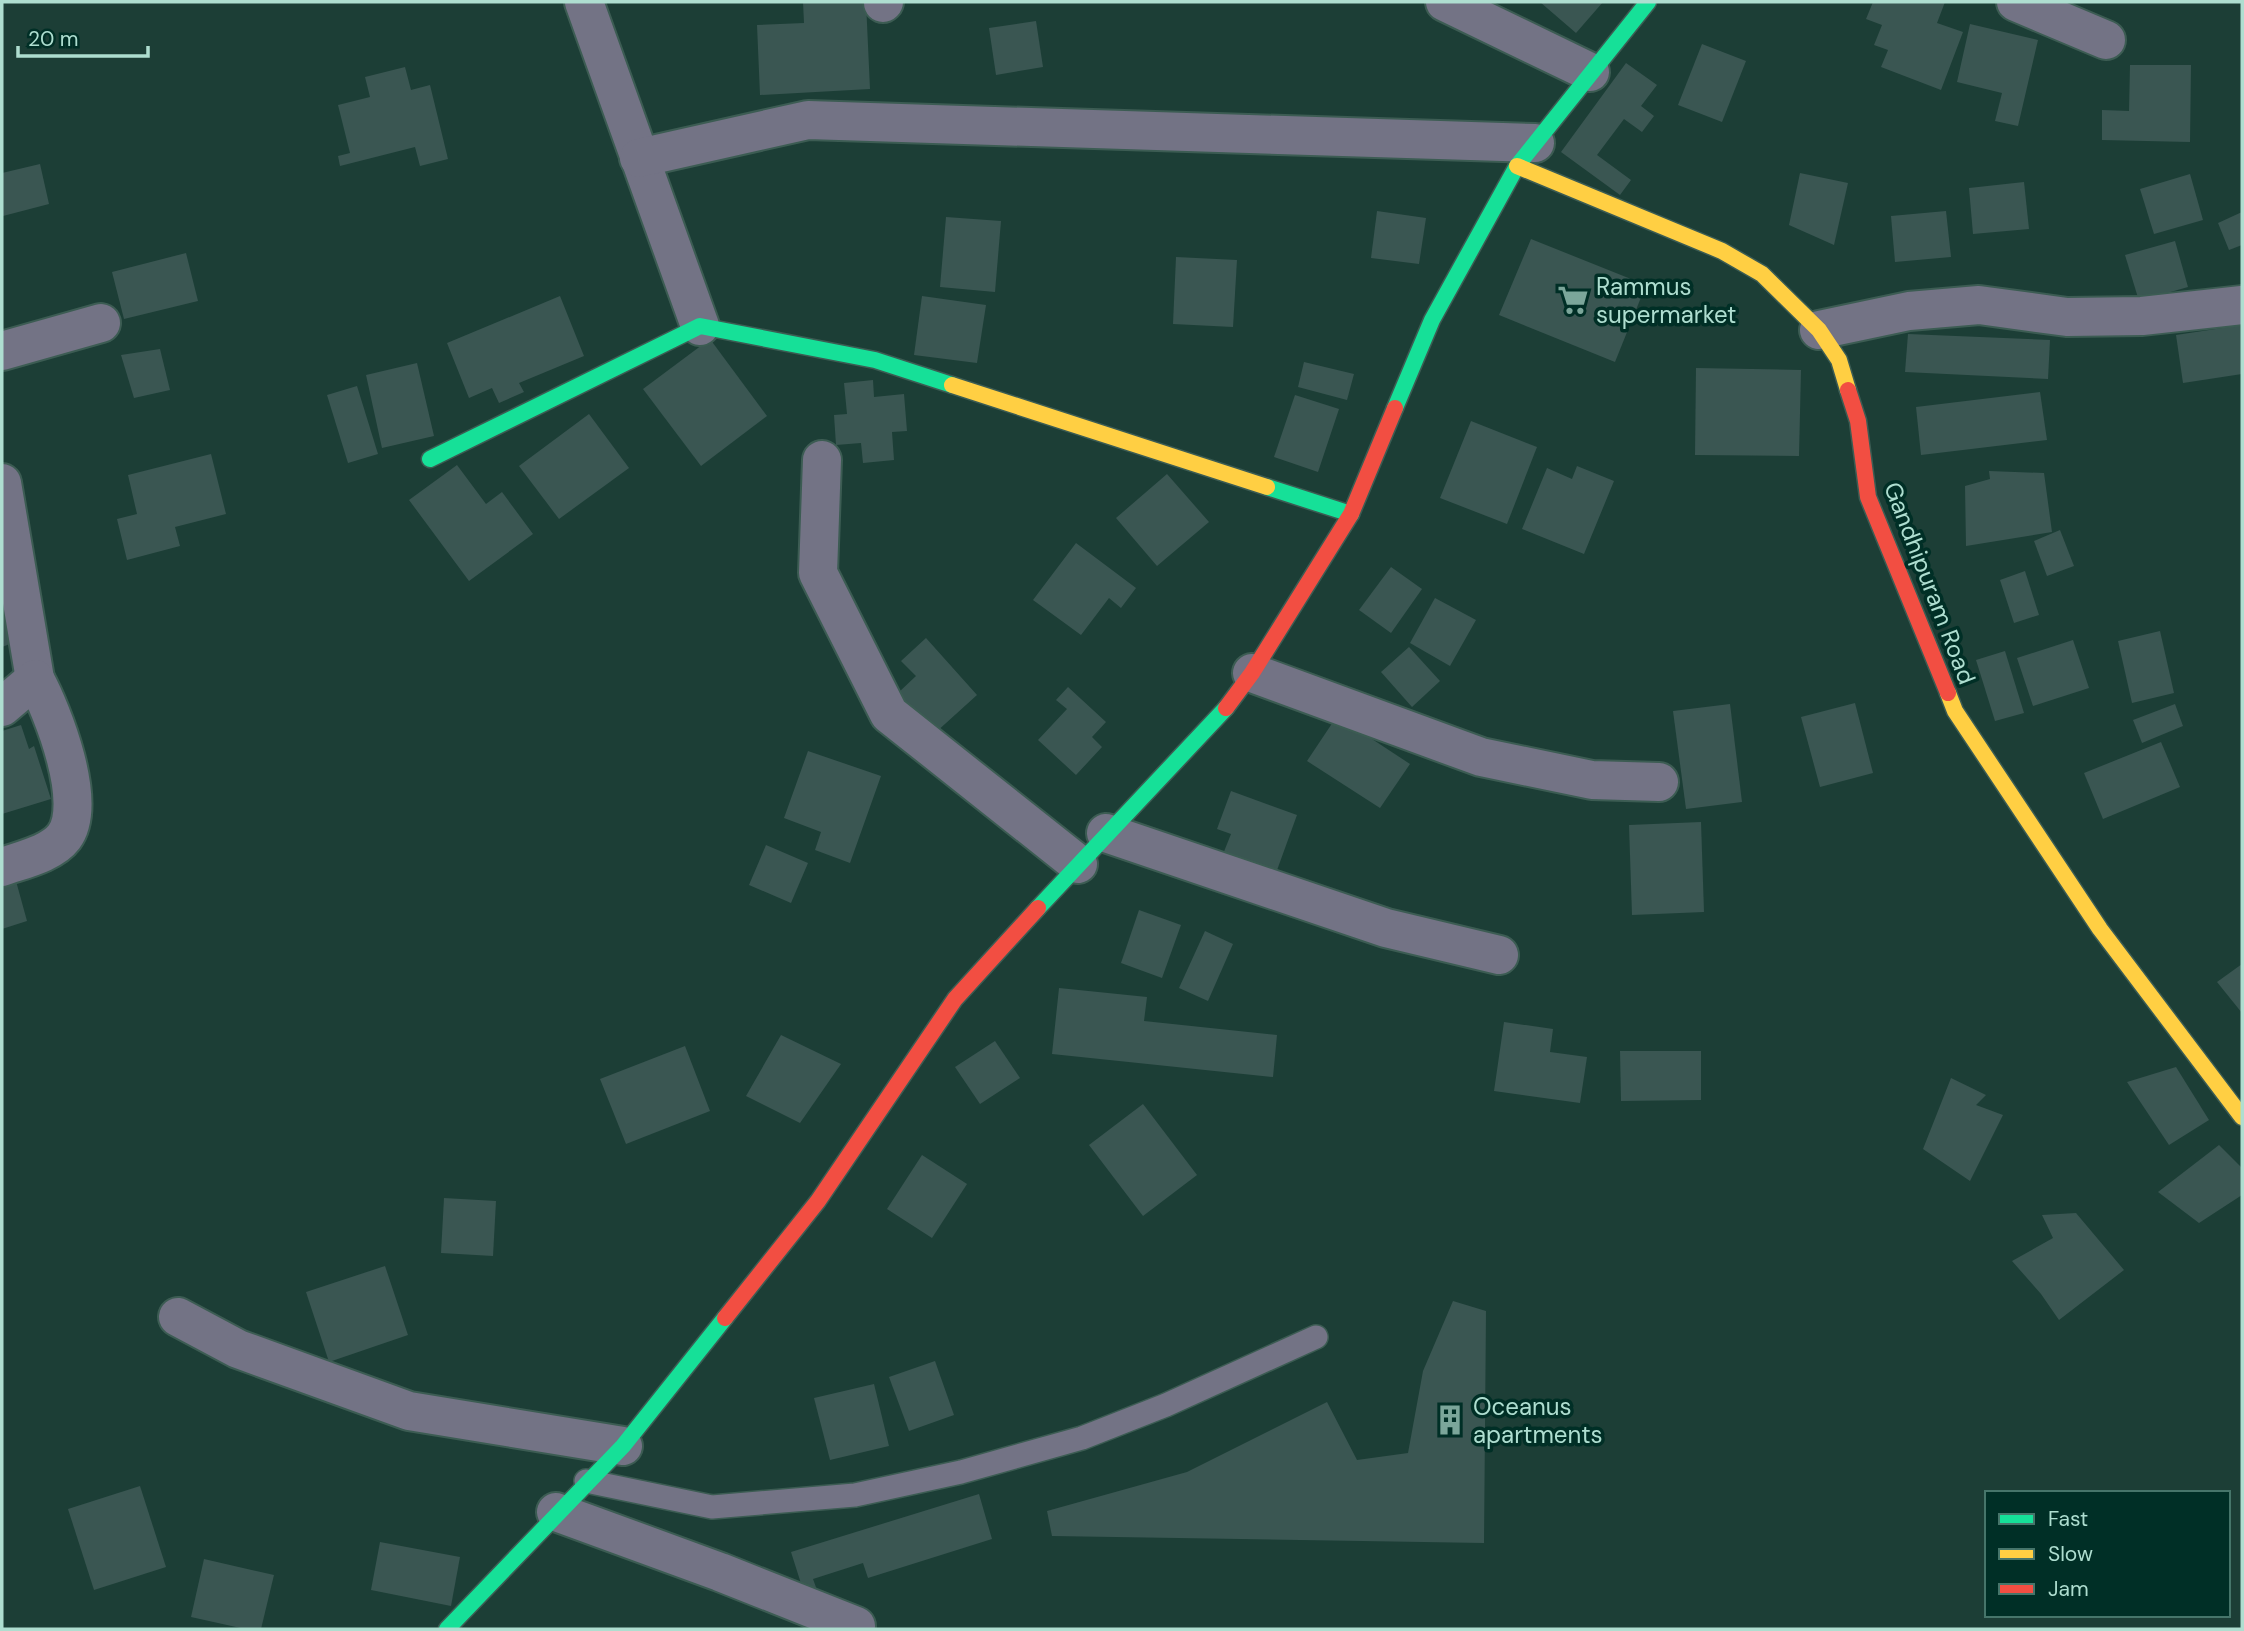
<svg xmlns="http://www.w3.org/2000/svg" width="2244" height="1631" font-family="'DM Sans',sans-serif">
	<style>
		.building { fill: #3a5652 }
		.lines { fill: none; stroke-linecap: round; stroke-linejoin: round }
		.lane-casing { stroke: #3c5c53; stroke-width: 26 }
		.street-casing { stroke: #3c5c53; stroke-width: 42 }
		.fast-casing { stroke: #3c5c53; stroke-width: 19 }
		.slow-casing { stroke: #3c5c53; stroke-width: 19 }
		.jam-casing { stroke: #3c5c53; stroke-width: 19 }
		.lane { stroke: #737385; stroke-width: 23 }
		.street { stroke: #737385; stroke-width: 38 }
		.fast { stroke: #16e098; stroke-width: 16 }
		.slow { stroke: #ffcf43; stroke-width: 16 }
		.jam { stroke: #f24e42; stroke-width: 16 }
		.labels { text-anchor: middle; dominant-baseline: central; stroke-width: 7; stroke-linejoin: round; paint-order: stroke }
		.poi-label { font-size: 24px; fill: #aeded0; stroke: #002f26; text-anchor: start }
		.street-label { font-size: 24px; fill: #aeded0; stroke: #002f26 }
	</style>
	<rect width="100%" height="100%" fill="#1c3e36"/>
	<g class="building">
		<path d="M803,2h63l4,87 -110,6 -3,-70 47,-2z"/>
		<path d="M1540,2h63l-27,31z"/>
		<path d="M1873,2h72l-8,21 26,9 -22,58 -60,-23 7,-17 -14,-5 8,-20 -16,-6z"/>
		<path d="M1036,21l7,46 -47,8 -7,-47z"/>
		<path d="M1970,24l68,16 -20,86 -23,-5 7,-28 -45,-11z"/>
		<path d="M1702,44l44,17 -24,61 -44,-17z"/>
		<path d="M1626,63l31,22 -16,21 13,10 -12,16 -18,-13 -27,36 34,25 -11,15 -59,-43z"/>
		<path d="M2130,65h61l-1,77 -88,-2v-30l27,1z"/>
		<path d="M405,67l6,23 19,-5 18,74 -28,7 -5,-19 -75,19 -2,-10 12,-3 -12,-48 32,-8 -5,-20z"/>
		<path d="M40,164l9,40 -46,12 -1,-43z"/>
		<path d="M1800,173l48,10 -14,62 -45,-20z"/>
		<path d="M2190,174l13,46 -49,14 -14,-45z"/>
		<path d="M2024,182l5,47 -56,5 -4,-46z"/>
		<path d="M1377,211l49,7 -7,46 -48,-6z"/>
		<path d="M1946,211l5,46 -56,5 -4,-46z"/>
		<path d="M2242,212v33l-13,5 -11,-27z"/>
		<path d="M946,217l55,4 -6,71 -55,-5z"/>
		<path d="M1531,239l115,46 -31,77 -116,-47z"/>
		<path d="M2175,241l13,46 -49,14 -14,-46z"/>
		<path d="M186,253l12,48 -74,18 -12,-47z"/>
		<path d="M1176,257l61,3 -4,67 -60,-3z"/>
		<path d="M560,296l24,60 -65,27 5,9 -25,11 -7,-15 -23,10 -22,-55z"/>
		<path d="M922,296l64,9 -9,58 -63,-8z"/>
		<path d="M2242,325v49l-59,9 -7,-48z"/>
		<path d="M1908,334l142,6 -2,39 -143,-7z"/>
		<path d="M710,339l57,77 -66,50 -58,-77z"/>
		<path d="M160,349l10,41 -36,8 -13,-43z"/>
		<path d="M1304,362l50,12 -7,26 -49,-13z"/>
		<path d="M417,363l17,73 -52,12 -16,-73z"/>
		<path d="M1696,368l105,2 -2,86 -104,-1z"/>
		<path d="M873,380l1,17 30,-3 3,37 -15,1 2,28 -31,3 -2,-20 -25,2 -2,-30 13,-1 -3,-31z"/>
		<path d="M357,386l21,68 -30,9 -21,-68z"/>
		<path d="M2040,392l7,48 -126,15 -5,-48z"/>
		<path d="M1295,395l44,14 -21,63 -44,-15z"/>
		<path d="M589,414l40,54 -70,51 -40,-53z"/>
		<path d="M1471,421l66,26 -30,77 -67,-26z"/>
		<path d="M211,454l15,60 -51,13 5,19 -53,14 -10,-41 20,-5 -9,-39z"/>
		<path d="M457,465l29,39 16,-12 31,42 -64,47 -60,-81z"/>
		<path d="M1577,466l37,15 -30,73 -62,-25 25,-61 25,11z"/>
		<path d="M1989,471l55,2 8,59 -86,14 -1,-60 25,-7z"/>
		<path d="M1167,474l42,48 -52,44 -41,-48z"/>
		<path d="M2060,530l14,36 -27,10 -13,-35z"/>
		<path d="M1076,543l60,45 -15,20 -12,-10 -28,37 -48,-35z"/>
		<path d="M1391,567l31,22 -31,44 -32,-23z"/>
		<path d="M2025,571l14,44 -25,8 -14,-43z"/>
		<path d="M1435,598l41,22 -26,46 -40,-23z"/>
		<path d="M2,605l13,37 -13,5z"/>
		<path d="M2160,631l14,62 -42,10 -14,-62z"/>
		<path d="M926,638l51,57 -42,38 -37,-40 18,-17 -15,-15z"/>
		<path d="M2073,640l16,48 -56,18 -16,-48z"/>
		<path d="M1409,647l31,34 -28,26 -31,-35z"/>
		<path d="M2005,651l19,62 -29,8 -19,-61z"/>
		<path d="M1068,687l38,35 -14,15 10,10 -26,28 -38,-35 29,-31 -11,-9z"/>
		<path d="M1855,703l18,70 -53,14 -19,-70z"/>
		<path d="M1730,704l12,98 -56,7 -13,-98z"/>
		<path d="M2175,704l8,22 -41,17 -9,-23z"/>
		<path d="M1337,716l73,48 -30,44 -73,-47z"/>
		<path d="M21,725l8,24 5,-3 17,53 -49,15v-83z"/>
		<path d="M2161,742l19,45 -77,32 -19,-46z"/>
		<path d="M808,751l73,25 -31,87 -35,-13 6,-18 -37,-14z"/>
		<path d="M1231,791l66,24 -21,58 -53,-19 8,-20 -14,-5z"/>
		<path d="M1701,822l3,90 -72,3 -3,-90z"/>
		<path d="M766,845l42,18 -17,40 -42,-18z"/>
		<path d="M16,881l11,40 -25,8v-44z"/>
		<path d="M1139,910l42,15 -19,53 -41,-15z"/>
		<path d="M1205,931l28,13 -25,57 -29,-13z"/>
		<path d="M2242,964v49l-25,-31z"/>
		<path d="M1059,988l88,9 -3,24 133,14 -4,42 -221,-23z"/>
		<path d="M1504,1022l49,7 -3,23 37,5 -7,46 -86,-12z"/>
		<path d="M781,1035l60,29 -41,59 -54,-27z"/>
		<path d="M995,1041l25,37 -40,26 -25,-37z"/>
		<path d="M685,1046l25,65 -84,33 -26,-65z"/>
		<path d="M1620,1051h81v49l-80,1z"/>
		<path d="M2176,1067l33,53 -40,25 -42,-63z"/>
		<path d="M1951,1078l35,17 -10,10 27,10 -33,66 -47,-32z"/>
		<path d="M1143,1104l54,71 -54,41 -54,-71z"/>
		<path d="M2219,1145l23,23v27l-43,28 -41,-31z"/>
		<path d="M922,1155l45,29 -35,54 -45,-29z"/>
		<path d="M444,1198l52,3 -3,55 -52,-3z"/>
		<path d="M2076,1213l48,57 -65,50 -18,-26 -29,-33 41,-23 -11,-23z"/>
		<path d="M385,1266l23,69 -79,27 -23,-70z"/>
		<path d="M1453,1301l33,10 -2,232 -432,-7 -5,-25 140,-39 140,-70 30,58 51,-7 15,-82z"/>
		<path d="M935,1361l19,54 -45,16 -20,-54z"/>
		<path d="M874,1384l15,62 -59,14 -16,-62z"/>
		<path d="M140,1486l26,81 -72,23 -26,-81z"/>
		<path d="M979,1494l13,45 -124,39 -5,-15 -50,16 4,11 -13,3 -13,-41z"/>
		<path d="M380,1542l80,15 -9,49 -80,-16z"/>
		<path d="M204,1559l70,16 -13,54h-16l-54,-12z"/>
	</g>
	<g class="lines">
		<g class="lane-casing">
			<path id="lane" d="M586,1481l126,26 143,-12 106,-23 121,-34 84,-33 150,-68"/>
		</g>
		<g class="street-casing">
			<g id="street">
				<path d="M584,2l116,324"/>
				<path d="M1445,2l145,70"/>
				<path d="M2016,2l90,38"/>
				<path d="M883,3l1,-1"/>
				<path d="M639,158l169,-38 727,23"/>
				<path d="M1819,330l90,-19 70,-6 88,12 75,-1 100,-11"/>
				<path d="M2,351l99,-28"/>
				<path d="M822,460l-4,113 71,141 189,150"/>
				<path d="M2,483l33,196"/>
				<path d="M1252,673l229,84 111,23 67,2"/>
				<path d="M2,707l33,-28c18,33 54,125 29,158 -13,17 -43,23 -62,30"/>
				<path d="M1106,833l280,95 113,27"/>
				<path d="M178,1317l60,32 171,62 214,35"/>
				<path d="M556,1512l164,60 136,54"/>
			</g>
		</g>
		<g class="fast-casing">
			<g id="fast">
				<path d="M1395,408l37,-88 85,-154 131,-164"/>
				<path d="M430,459l270,-133 175,34 77,25"/>
				<path d="M1267,487l84,27"/>
				<path d="M1038,908l188,-200"/>
				<path d="M447,1629l176,-183 102,-128"/>
			</g>
		</g>
		<g class="slow-casing">
			<g id="slow">
				<path d="M1517,166l205,85 40,23 57,56 20,30 9,30"/>
				<path d="M952,385l315,102"/>
				<path d="M1948,693l7,18 145,218 142,188"/>
			</g>
		</g>
		<g class="jam-casing">
			<g id="jam">
				<path d="M1848,390l10,31 10,76 80,196"/>
				<path d="M1226,708l26,-35 99,-159 44,-106"/>
				<path d="M725,1318l93,-117 137,-202 83,-91"/>
			</g>
		</g>
		<use href="#lane" class="lane"/>
		<use href="#street" class="street"/>
		<use href="#fast" class="fast"/>
		<use href="#slow" class="slow"/>
		<use href="#jam" class="jam"/>
	</g>
	<defs>
		<g id="supermarket-bare" transform="scale(2.415)"><path d="M-6-5.5h2.5l.6 2H6L4.5 2H-2.5L-4.4-4H-6ZM-1.5 3.2a1.3 1.3 0 1 0 .1 0ZM3 3.2a1.3 1.3 0 1 0 .1 0Z" fill="#7ba69a" stroke="#002f26" stroke-width="2.5" paint-order="stroke"/></g>
		<g id="building-bare" transform="scale(2.415)"><path d="M-4-6H4V6H1V3H-1V6H-4ZM-2.5-4.3h1.7v1.8h-1.7ZM.8-4.3h1.7v1.8H.8ZM-2.5-1h1.7V.8h-1.7ZM.8-1h1.7V.8H.8Z" fill="#7ba69a" stroke="#002f26" stroke-width="2.5" paint-order="stroke"/></g>
	</defs>
	<g fill-rule="evenodd">
		<use href="#supermarket-bare" x="1573" y="300"/>
		<use href="#building-bare" x="1450" y="1420"/>
	</g>
	<g class="labels">
		<g class="poi-label">
			<text x="1596" y="286">Rammus<tspan x="1596" dy="28">supermarket</tspan></text>
			<text x="1473" y="1406">Oceanus<tspan x="1473" dy="28">apartments</tspan></text>
		</g>
		<g class="street-label">
			<text transform="translate(1930 583) rotate(69)">Gandhipuram Road</text>
		</g>
	</g>
	<rect width="2244" height="1631" fill="none" stroke="#aeded0" stroke-width="7"/>
	<rect x="1985" y="1491" width="245" height="126" fill="#002f26" stroke="#46756a" stroke-width="2"/>
	<rect x="1999" y="1514" width="35" height="10" fill="#16e098" stroke="#46756a" stroke-width="2"/>
	<text x="2048" y="1526" font-size="21" fill="#aeded0">Fast</text>
	<rect x="1999" y="1549" width="35" height="10" fill="#ffcf43" stroke="#46756a" stroke-width="2"/>
	<text x="2048" y="1561" font-size="21" fill="#aeded0">Slow</text>
	<rect x="1999" y="1584" width="35" height="10" fill="#f24e42" stroke="#46756a" stroke-width="2"/>
	<text x="2048" y="1596" font-size="21" fill="#aeded0">Jam</text>
	<path d="M18 46v10h130v-10" fill="none" stroke="#aeded0" stroke-width="3.5"/>
	<text x="28" y="46" font-size="21" fill="#aeded0" stroke="#002f26" stroke-width="5" paint-order="stroke">20 m</text>
</svg>
